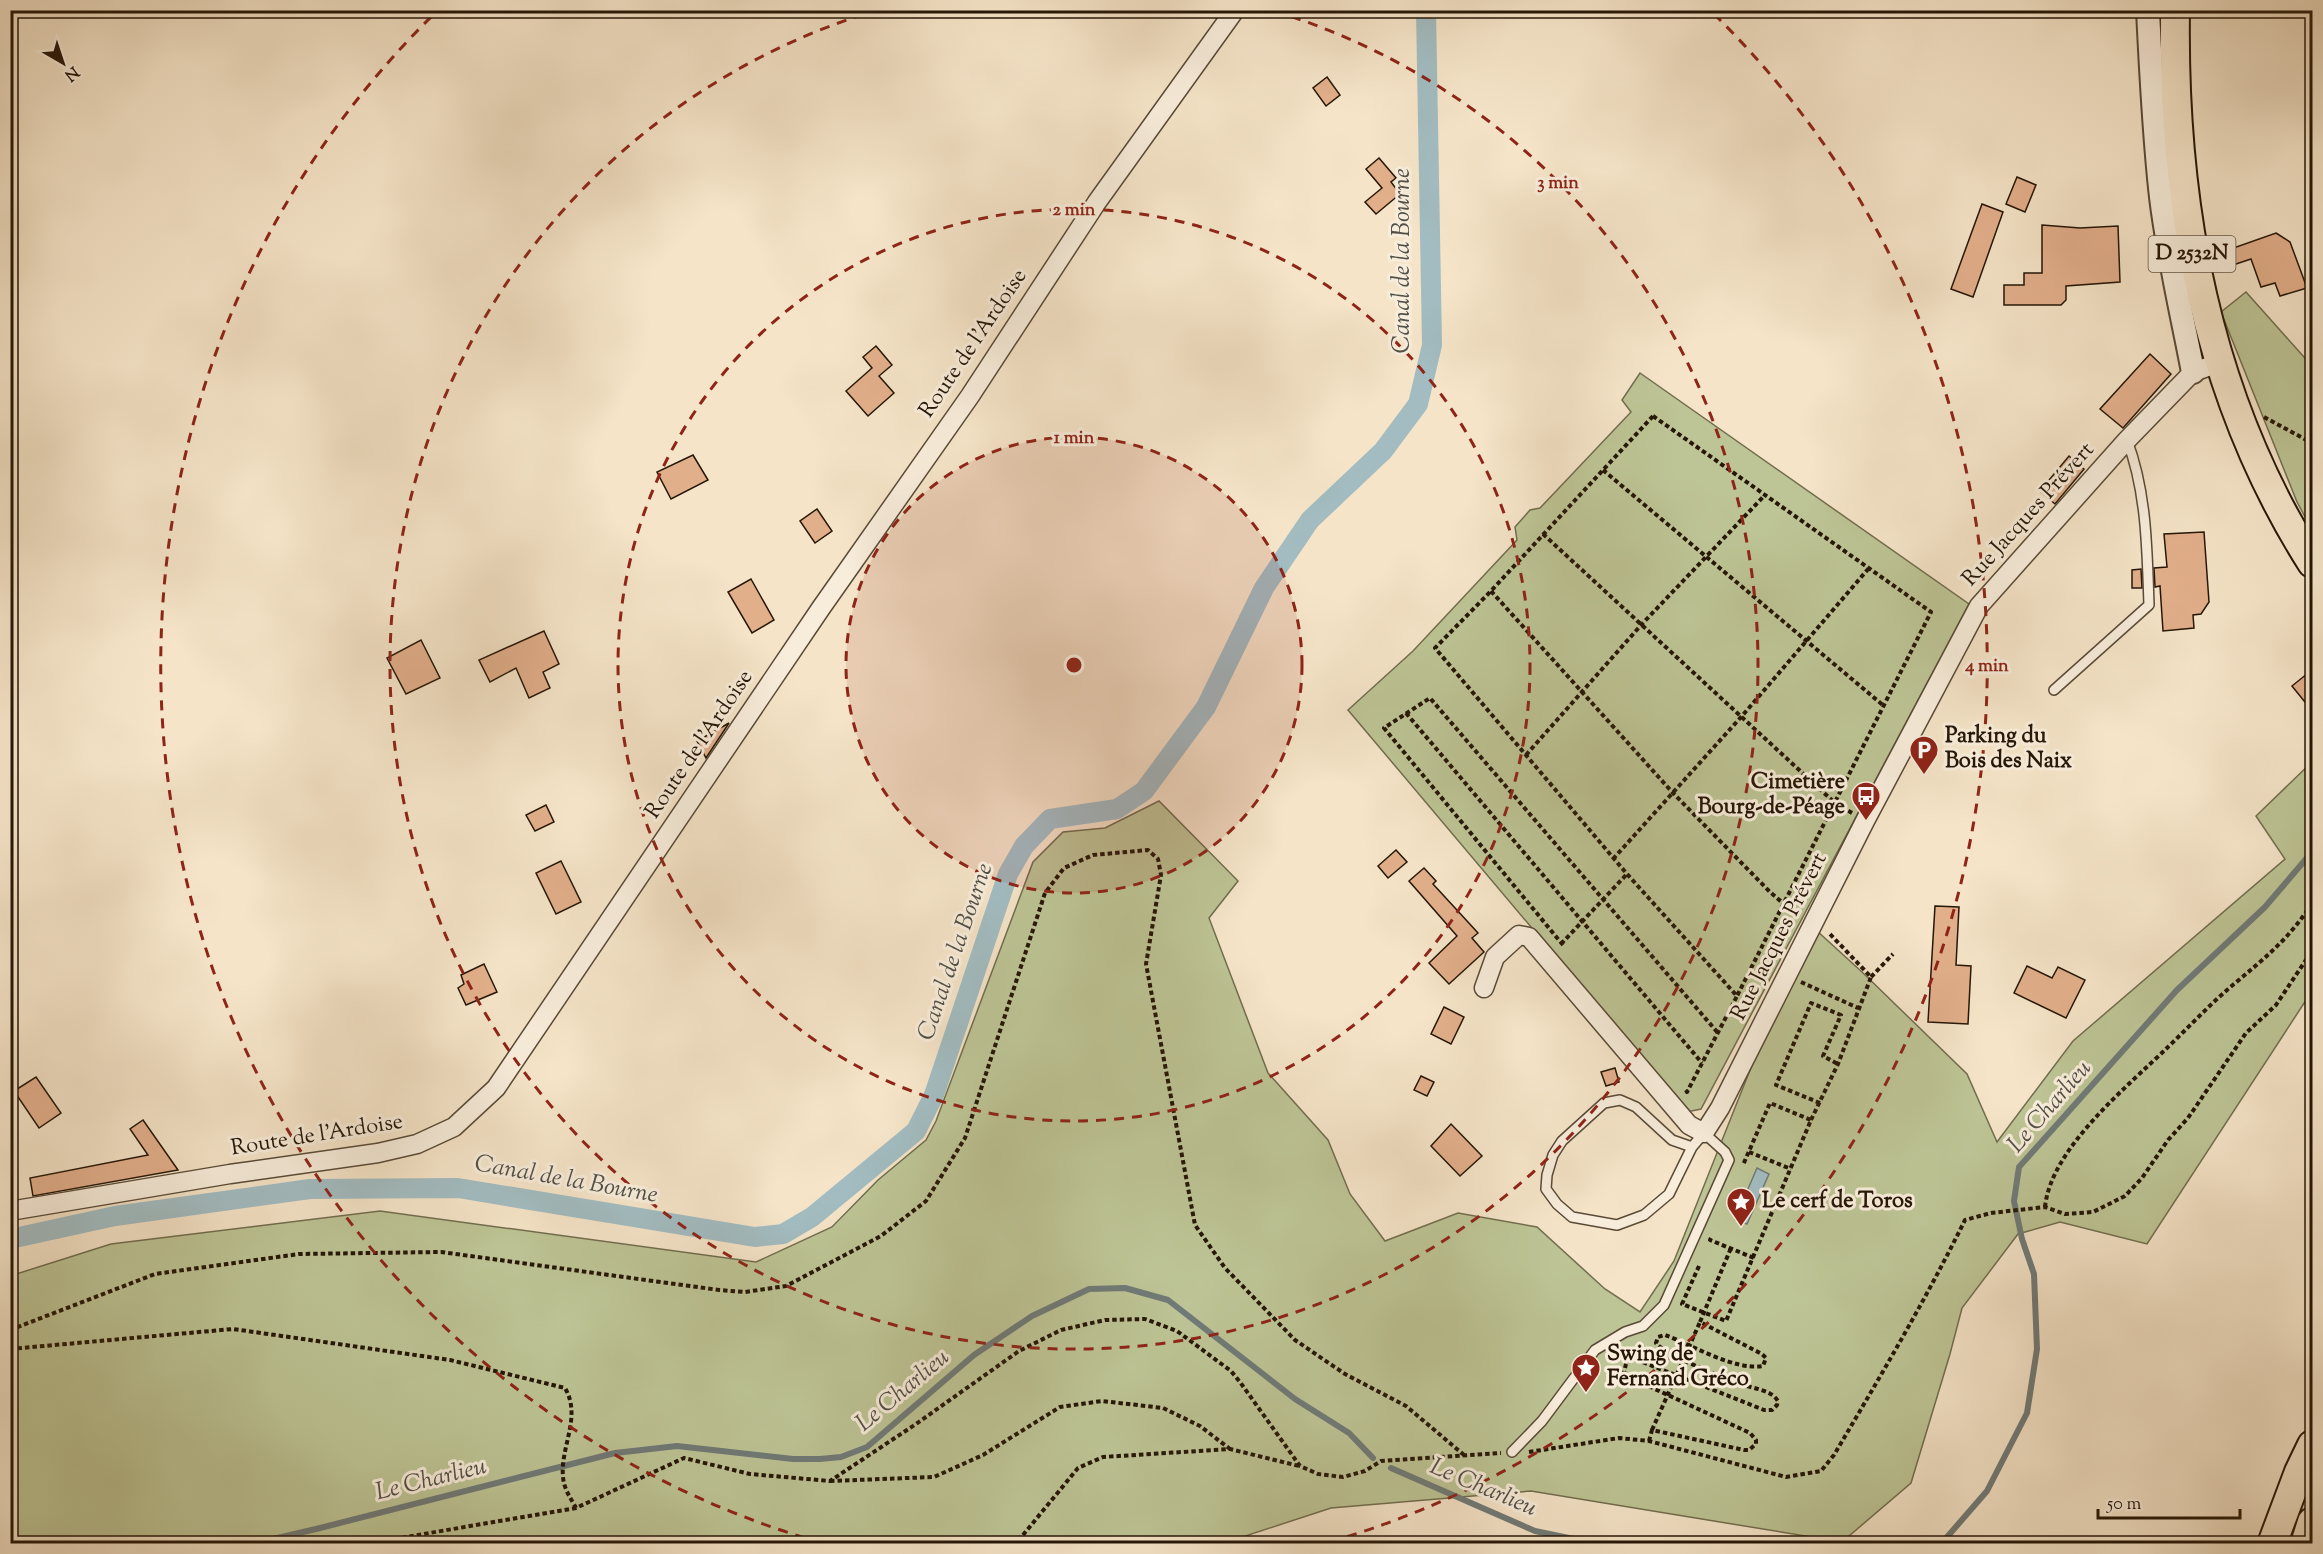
<svg xmlns="http://www.w3.org/2000/svg" width="2323" height="1554" font-family="'Sorts Mill Goudy',serif">
	<style>
		.green { fill: #bdc495; stroke: #716d4e; stroke-width: 1.5 }
		.water { fill: #a2bcc1; stroke: #707a77; stroke-width: 1.5 }
		.lines { fill: none; stroke-linecap: round; stroke-linejoin: round }
		.stream { stroke: #707a77; stroke-width: 6 }
		.canal { stroke: #a2bcc1; stroke-width: 20 }
		.building { fill: #e2af8b; stroke: #251607; stroke-width: 1.5 }
		.service-casing { stroke: #594a37; stroke-width: 12 }
		.minor-casing { stroke: #594a37; stroke-width: 21 }
		.tertiary-casing { stroke: #594a37; stroke-width: 26 }
		.primary-casing { stroke: #251607; stroke-width: 32 }
		.path { stroke: #251607; stroke-width: 4; stroke-dasharray: 4.5 3; stroke-linecap: butt }
		.service { stroke: #f8eddb; stroke-width: 9 }
		.minor { stroke: #f8eddb; stroke-width: 18 }
		.tertiary { stroke: #f8eddb; stroke-width: 22 }
		.primary { stroke: #f5e4c8; stroke-width: 28 }
		.ring { fill: none; stroke: #8f2418; stroke-width: 3; stroke-dasharray: 10 8 }
		.labels { text-anchor: middle; dominant-baseline: central; stroke-width: 6; stroke-linejoin: round; paint-order: stroke }
		.shield { fill: #f8eddb; stroke: #645647; stroke-width: 1.5 }
		.shield-label { font-size: 21px; font-weight: bold; fill: #251607 }
		.street-label { font-size: 22px; fill: #251607; stroke: #f8eddb }
		.poi-label { font-size: 22px; font-weight: bold; fill: #251607; stroke: #f8eddb; text-anchor: start }
		.water-label { font-size: 24px; font-style: italic; fill: #515048; stroke: #f8eddb }
		.centre { fill: #8f2418; stroke: #f8eddb; stroke-width: 3 }
		.ring-label { font-size: 18px; text-anchor: middle; font-weight: bold; fill: #8f2418; stroke: #f8eddb; stroke-width: 6; stroke-linejoin: round; paint-order: stroke }
	</style>
	<rect width="100%" height="100%" fill="#f5e4c8"/>
	<filter id="stains"><feTurbulence type="fractalNoise" baseFrequency=".00333" numOctaves="4"/><feColorMatrix values="0 0 0 0 .2 0 0 0 0 .09 0 0 0 0 .02 0 0 0 .5 -.17"/></filter>
	<radialGradient id="worn" r=".72"><stop offset=".6" stop-color="#630" stop-opacity="0"/><stop offset="1" stop-color="#630" stop-opacity=".3"/></radialGradient>
	<g class="green">
		<path d="M2246,292l66,74v164l-15,-28 -76,-190z"/>
		<path d="M1640,373l329,231 -268,505 -14,3 -339,-402 65,-59 104,-111 -2,-13 15,-17 10,-2 91,-96 -9,-12z"/>
		<path d="M2312,762v229l-165,253 -87,-22 -42,12 -56,74 -12,46 -39,129 -69,59 -311,-51 -200,17 -110,36 -1210,-1 -1,-267 101,-32 269,-33 376,51 76,-35 46,-47 48,-40 10,-19 97,-259 30,-30 42,-4 54,-27 79,80 -29,37 59,155 60,67 22,54 35,47 73,-28 79,14 68,62 35,23 34,-51 80,-201 62,-130 46,42 105,102 30,68 76,-101 212,-182 -29,-43z"/>
	</g>
	<path class="water" d="M1757,1168l12,6 -22,50 -12,-5z"/>
	<g class="lines">
		<g class="stream">
			<path d="M1391,1468l144,63 63,13"/>
			<path d="M251,1544l65,-15 299,-76 62,-7 116,13h27l21,-2 26,-10 107,-92 58,-39 57,-27 36,-1 43,12 127,99 54,34 24,25"/>
			<path d="M1941,1544l46,-53 40,-78 10,-64 -3,-75 -12,-35 -8,-38 5,-34 158,-177 88,-83 47,-55"/>
		</g>
		<path class="canal" d="M10,1239l105,-23 195,-27 148,-1 297,49 28,-3 29,-17 104,-86 18,-36 74,-221 16,-28 26,-27 67,-10 27,-18 62,-84 58,-119 46,-68 73,-69 35,-47 14,-59 -6,-335"/>
	</g>
	<g class="building">
		<path d="M1327,77l13,18 -14,11 -13,-18z"/>
		<path d="M1379,158l17,20 -5,4 9,12 -24,20 -11,-12 17,-14 -16,-19z"/>
		<path d="M2017,177l19,8 -11,27 -19,-8z"/>
		<path d="M1982,204l21,8 -30,85 -22,-8z"/>
		<path d="M2042,225l38,3 38,-2 2,56 -54,4v14l-5,5h-57v-20h20v-12h18z"/>
		<path d="M2276,233l14,9 17,46 -27,8 -5,-13 -14,4 -10,-28 -21,7 -5,-15z"/>
		<path d="M876,346l16,19 -13,11 15,17 -26,23 -22,-25 26,-23 -9,-11z"/>
		<path d="M2150,354l21,20 -48,54 -23,-19z"/>
		<path d="M693,455l15,25 -37,19 -14,-27z"/>
		<path d="M2069,456l15,13 -29,35 -15,-13z"/>
		<path d="M817,509l15,22 -17,12 -15,-22z"/>
		<path d="M2204,532l5,70 -8,12 -8,1 1,13 -31,3 -3,-45 -5,1 -1,-19 13,-1 -3,-33z"/>
		<path d="M2141,569l1,19h-10v-18z"/>
		<path d="M751,579l23,41 -22,13 -24,-41z"/>
		<path d="M544,631l15,33 -16,8 7,16 -21,10 -13,-30 -26,14 -11,-22z"/>
		<path d="M421,640l19,38 -34,16 -19,-36z"/>
		<path d="M2313,669v43l-21,-26z"/>
		<path d="M729,723l-23,35 -9,-17z"/>
		<path d="M546,805l8,17 -19,9 -9,-16z"/>
		<path d="M1396,850l11,12 -19,16 -10,-12z"/>
		<path d="M561,861l20,41 -25,12 -20,-41z"/>
		<path d="M1424,868l12,13 -3,3 45,49 -6,5 12,14 -35,32 -20,-21 28,-27 -48,-55z"/>
		<path d="M1935,906l24,1 -3,58 15,1 -3,58 -40,-2z"/>
		<path d="M484,964l13,28 -31,13 -8,-17 6,-4 -3,-9z"/>
		<path d="M2027,966l25,12 6,-11 27,13 -19,38 -52,-25z"/>
		<path d="M1444,1007l20,10 -13,27 -20,-10z"/>
		<path d="M1615,1068l4,14 -13,4 -5,-14z"/>
		<path d="M1421,1076l13,6 -7,14 -13,-6z"/>
		<path d="M36,1077l25,36 -22,15 -25,-37z"/>
		<path d="M143,1120l35,50 -145,26 -3,-18 118,-23 -18,-26z"/>
		<path d="M1451,1124l31,32 -22,20 -29,-30z"/>
	</g>
	<g class="lines">
		<g class="service-casing">
			<g id="service">
				<path d="M2054,690l95,-85c-2,-55 -2,-112 -22,-165"/>
				<path d="M1512,1452l30,-31 53,-71 30,-18 18,-6 21,-21 65,-145 -4,-8 -21,-19 -12,14 -23,47 -25,21 -27,10 -45,-8 -15,-13 -11,-15 1,-14 6,-20 9,-14 42,-38 16,-3 16,7 36,33 20,7"/>
			</g>
		</g>
		<g class="minor-casing">
			<g id="minor">
				<path d="M1484,988l11,-31 24,-22 10,2 160,188 15,8 16,-25 145,-287 114,-215 148,-166 66,-68 26,-9"/>
				<path d="M10,1211l220,-37 148,-21 39,-9 37,-17 42,-39 325,-480 149,-212 127,-194 138,-192"/>
			</g>
		</g>
		<g class="tertiary-casing">
			<path id="tertiary" d="M2148,10c3,63 6,125 13,187 7,59 21,117 32,175"/>
		</g>
		<g class="primary-casing">
			<g id="primary">
				<path d="M2175,10c-3,195 31,386 137,553"/>
				<path d="M2272,1544l27,-72 13,-27"/>
				<path d="M2305,1544l7,-22"/>
			</g>
		</g>
		<g class="path">
			<path d="M1653,416l278,196 -194,384 -110,-122 -192,-226 56,-57z"/>
			<path d="M2264,417l48,26"/>
			<path d="M1603,470l281,236"/>
			<path d="M1543,534l292,269 17,10"/>
			<path d="M1491,591l182,202 97,99 14,12"/>
			<path d="M1406,713l296,350"/>
			<path d="M1526,755l116,-131 123,-129"/>
			<path d="M1613,859l129,-143 127,-148"/>
			<path d="M1561,944l66,-70"/>
			<path d="M1563,945l-179,-217 46,-30 288,335"/>
			<path d="M1871,977l22,-23"/>
			<path d="M1801,982l57,26"/>
			<path d="M1686,1090l1,2 50,-96"/>
			<path d="M1820,1103l-44,-18 35,-82 30,12 -18,41 15,8"/>
			<path d="M1811,1120l27,-56 33,-87 -42,-44"/>
			<path d="M1749,1152l42,17"/>
			<path d="M2045,1207c6,-59 82,-120 123,-160 22,-21 43,-44 66,-63 31,-26 57,-47 78,-81"/>
			<path d="M1711,1238l-1,2 44,18"/>
			<path d="M1699,1266l-17,38 44,17 85,-201 -41,-17 -27,62"/>
			<path d="M10,1330l145,-56 144,-20 142,-2 278,38 26,2 41,-6 95,-50 45,-35 39,-63 80,-245 19,-25 29,-13 55,-5 10,9 3,16 -15,89 49,261 30,43 70,72 50,34 61,32 58,49"/>
			<path d="M10,1349l223,-20 217,31 115,28c17,29 -5,59 -2,89 1,12 7,20 13,31"/>
			<path d="M1652,1430l48,-108"/>
			<path d="M1649,1441l3,-11 92,20h5l7,-6v-4l-6,-7 -121,-56 -5,-5 2,-8 6,-4 8,1 124,49h8l5,-5 1,-4c-7,-11 -23,-12 -34,-16 -18,-7 -79,-29 -88,-42l2,-6 7,-2c27,10 70,36 98,31l3,-8 -4,-4 -62,-32 31,-74"/>
			<path d="M1529,1452l90,-14 30,3 137,36 35,-6 13,-16c46,-78 91,-154 131,-235l26,-7 54,-6 20,7 28,-2 32,-16 17,-18 26,-38 20,-22 58,-85 30,-28 36,-54"/>
			<path d="M830,1481l104,-4 49,-22 77,-48 42,-6 61,7 37,18 30,23"/>
			<path d="M365,1544l211,-36 108,-50 66,16 80,7 86,-57 103,-73 42,-21 44,-10 40,-1 32,12 54,40 9,11 60,84 18,8 25,3 22,-6 16,-10 120,-8"/>
			<path d="M1011,1544l12,-9 55,-67 25,-11 127,-8 69,17"/>
		</g>
		<use href="#service" class="service"/>
		<use href="#minor" class="minor"/>
		<use href="#tertiary" class="tertiary"/>
		<use href="#primary" class="primary"/>
	</g>
	<circle cx="1074" cy="665" r="228" fill="#8f2418" fill-opacity=".12"/>
	<g class="ring">
		<circle cx="1074" cy="665" r="228"/>
		<circle cx="1074" cy="665" r="456"/>
		<path d="M1274 11A684 684 0 1 1 874 11"/>
		<path d="M822 1543A913 913 0 0 1 434 14M1714 14A913 913 0 0 1 1326 1543"/>
	</g>
	<defs>
		<g id="parking-pin" transform="scale(1.5)"><path d="M0 17L-7.5 6A9.5 9.5 0 1 1 7.5 6Z" fill="#8f2418" stroke="#f8eddb"/><path d="M-3.5-5.5H1a3.5 3.5 0 0 1 0 7H-1V5.5H-3.5ZM-1-3.4V-.6H.8a1.4 1.4 0 0 0 0-2.8Z" fill="#fff"/></g>
		<g id="bus-pin" transform="scale(1.5)"><path d="M0 17L-7.5 6A9.5 9.5 0 1 1 7.5 6Z" fill="#8f2418" stroke="#f8eddb"/><path d="M-5-6H5V4H4V6H2V4H-2V6H-4V4H-5ZM-3.5-4V0h7V-4ZM-3.5 1.2v1.5H-2V1.2ZM2 1.2v1.5H3.5V1.2Z" fill="#fff"/></g>
		<g id="sight-pin" transform="scale(1.5)"><path d="M0 17L-7.5 6A9.5 9.5 0 1 1 7.5 6Z" fill="#8f2418" stroke="#f8eddb"/><path d="M0-6L1.8-2.2L6-1.7L2.9 1.2L3.7 5.4L0 3.3L-3.7 5.4L-2.9 1.2L-6-1.7L-1.8-2.2Z" fill="#fff"/></g>
	</defs>
	<g fill-rule="evenodd">
		<use href="#parking-pin" x="1924" y="750"/>
		<use href="#bus-pin" x="1866" y="796"/>
		<use href="#sight-pin" x="1741" y="1202"/>
		<use href="#sight-pin" x="1586" y="1368"/>
	</g>
	<g class="labels">
		<rect class="shield" x="2148.5" y="236" width="87" height="36" rx="4.5"/>
		<g class="shield-label">
			<text x="2192" y="254">D 2532N</text>
		</g>
		<g class="street-label">
			<text transform="translate(974 344) rotate(-56)">Route de l'Ardoise</text>
			<text transform="translate(2029 515) rotate(-48)">Rue Jacques Prévert</text>
			<text transform="translate(700 745) rotate(-56)">Route de l'Ardoise</text>
			<text transform="translate(1780 937) rotate(-63)">Rue Jacques Prévert</text>
			<text transform="translate(317 1136) rotate(-9)">Route de l'Ardoise</text>
		</g>
		<g class="poi-label">
			<text x="1945" y="737">Parking du<tspan x="1945" dy="25">Bois des Naix</tspan></text>
			<text x="1845" y="783" text-anchor="end">Cimetière<tspan x="1845" dy="25">Bourg-de-Péage</tspan></text>
			<text x="1762" y="1202">Le cerf de Toros</text>
			<text x="1607" y="1355">Swing de<tspan x="1607" dy="25">Fernand Gréco</tspan></text>
		</g>
		<g class="water-label">
			<text transform="translate(1403 261) rotate(-90)">Canal de la Bourne</text>
			<text transform="translate(956 952) rotate(-71)">Canal de la Bourne</text>
			<text transform="translate(2050 1107) rotate(-49)">Le Charlieu</text>
			<text transform="translate(566 1180) rotate(10)">Canal de la Bourne</text>
			<text transform="translate(903 1391) rotate(-40)">Le Charlieu</text>
			<text transform="translate(431 1480) rotate(-14)">Le Charlieu</text>
			<text transform="translate(1483 1488) rotate(23)">Le Charlieu</text>
		</g>
	</g>
	<circle cx="1074" cy="665" r="9" class="centre"/>
	<g class="ring-label">
		<text x="1558" y="188">3 min</text>
		<text x="1074" y="215">2 min</text>
		<text x="1074" y="443">1 min</text>
		<text x="1987" y="671">4 min</text>
	</g>
	<rect width="2323" height="1554" fill="none" stroke="#f5e4c8" stroke-width="36"/>
	<rect x="12" y="12" width="2299" height="1530" fill="none" stroke="#251607" stroke-width="3"/>
	<rect x="18" y="18" width="2287" height="1518" fill="none" stroke="#251607" stroke-width="1.5"/>
	<g transform="translate(63 63) rotate(141)" stroke="#f8eddb" stroke-width="4.5" paint-order="stroke">
	<path d="M0-4.5L10 22L0 15L-10 22Z" fill="#251607"/>
	<text y="-9" font-size="16" font-weight="bold" text-anchor="middle" fill="#251607">N</text>
	</g>
	<path d="M2098 1509v9h142v-9" fill="none" stroke="#251607" stroke-width="3"/>
	<text x="2107" y="1509" font-size="18" fill="#251607" stroke="#f8eddb" stroke-width="4.5" paint-order="stroke">50 m</text>
	<rect width="100%" height="100%" filter="url(#stains)"/>
	<rect width="100%" height="100%" fill="url(#worn)"/>
</svg>
